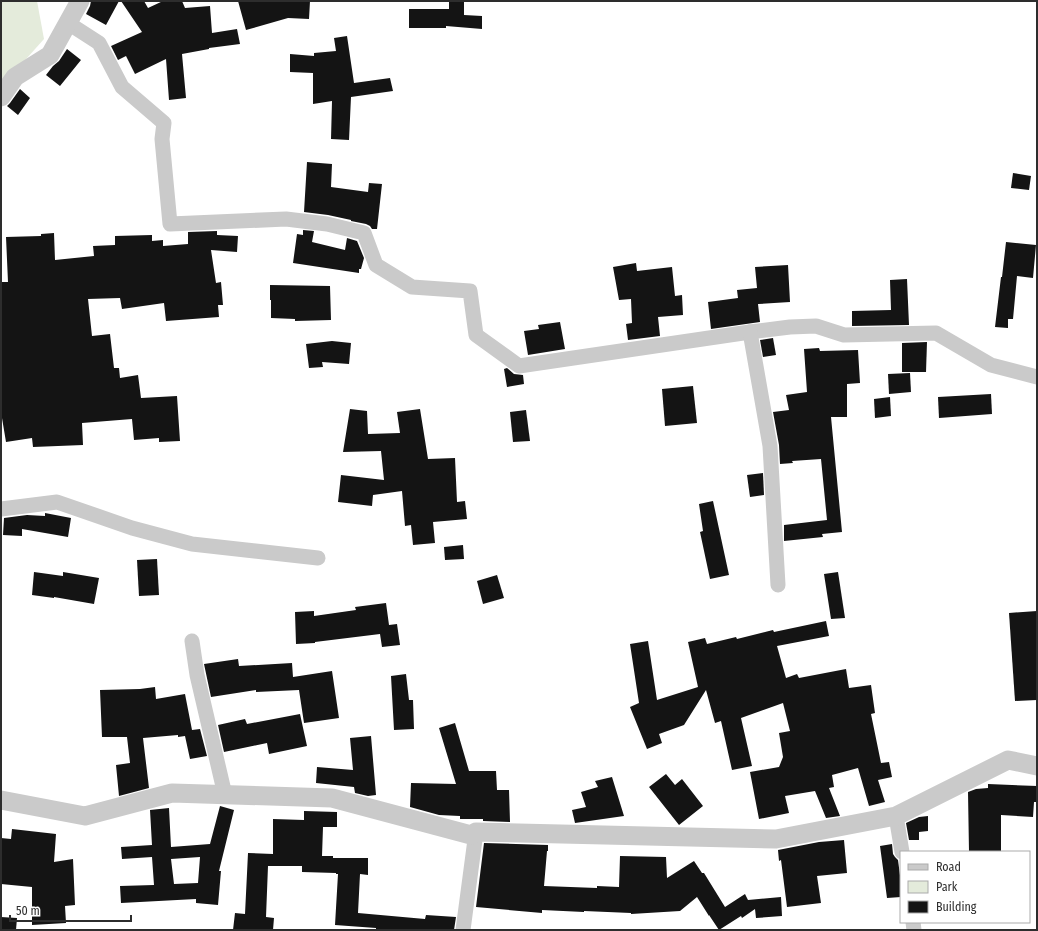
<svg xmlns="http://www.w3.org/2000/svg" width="1038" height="931" font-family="'Fira Sans Condensed',sans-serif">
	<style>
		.green { fill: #e4ebdb }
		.building { fill: #141414; fill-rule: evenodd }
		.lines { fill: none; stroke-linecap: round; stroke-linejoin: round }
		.minor { stroke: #cacaca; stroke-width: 15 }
		.tertiary { stroke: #cacaca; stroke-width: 19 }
	</style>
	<rect width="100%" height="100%" fill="#fff"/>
	<path class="green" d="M1,1h36l7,38 -43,48z"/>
	<g class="building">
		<path d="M91,1h28l-13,24 -20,-11 4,-8z"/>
		<path d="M121,1h23l4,7 15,-7h19l3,7 25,-2 2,27 25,-4 3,15 -31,4v1l-27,5 4,44 -17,2 -3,-41 -31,15 -9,-18 -8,4 -7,-14 31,-14z"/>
		<path d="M238,1h72l-1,18 -21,-1 -42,12z"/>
		<path d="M449,1h15v14l18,1v13l-36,-3v2h-37v-19h40z"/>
		<path d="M347,36l7,47 36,-5 3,13 -42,6 -2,43 -18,-1 1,-38 -19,3v-31l-23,-1v-18l24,2v-3l22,-2 -2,-13z"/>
		<path d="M67,49l14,11 -21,26 -14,-11 7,-9 6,-5z"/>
		<path d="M20,89l10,9 -12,17 -11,-9 3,-3z"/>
		<path d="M307,162l25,2 -1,23 37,5 1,-9 13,1 -5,45h-5l-2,-3 -4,-2 -15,-3v-1l-23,-5 -24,-3z"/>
		<path d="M1013,173l18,3 -2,14 -18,-2z"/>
		<path d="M303,230l11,1 -2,11 33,8 2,-12 10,3 7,17 -3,11h-2v4l-66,-10 4,-29 6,1z"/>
		<path d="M217,231v4l21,1 -1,16 -26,-2 5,33 5,-1 2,23h-5l1,12 -53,4 -2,-18 -42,6 -2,-11 -32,1 4,37 18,-2 4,34h5l1,10 18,-3 3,23 36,-2 3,45 -21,1v-4l-25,2 -2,-21 -50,4 1,22 -50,2 -1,-9 -26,4 -5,-30v-130h7l-2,-45 35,-1v-2l13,-1 1,27 39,-4 -1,-10 22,-1v-9l37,-1v6l11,-1v6l25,-2v-12z"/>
		<path d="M1006,242l30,3 -3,33 -16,-2 -4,43h-5v9l-13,-1 6,-50h1z"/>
		<path d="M636,263l1,8 35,-4 3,29 7,-1 1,20 -25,2 2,19 -32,4 -2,-16 6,-1 -1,-24 -12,1 -6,-33z"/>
		<path d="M788,265l2,37 -32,2 2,18 -49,7 -3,-27 30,-4 -1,-8 20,-2 -2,-21z"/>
		<path d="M907,279l2,46 -57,1v-15l39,-1 -1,-30z"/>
		<path d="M270,285l60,1 1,34 -36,1v-2l-24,-1v-18h-1z"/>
		<path d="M560,322l5,27 -37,6 -4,-24 15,-2 -1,-4z"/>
		<path d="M773,338l3,17 -13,2 -3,-17z"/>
		<path d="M332,341l19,2 -2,21 -27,-2 1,5 -14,1 -3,-24z"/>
		<path d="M927,342l-1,30h-24v-29z"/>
		<path d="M819,348l1,3 38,-1 2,33 -13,1v33h-16l11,115 -20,2 1,3 -39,4v-16l43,-5 -6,-61 -29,2 1,2 -13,1 -1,-19 -6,-33 16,-2 -3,-15 21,-3 -3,-43z"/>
		<path d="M507,368l7,6 9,1 1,9 -17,3 -3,-18z"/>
		<path d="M910,373l1,19 -22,2 -1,-20z"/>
		<path d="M693,386l4,37 -32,3 -3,-37z"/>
		<path d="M991,394l1,20 -53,4 -1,-21z"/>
		<path d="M890,397l1,19 -16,2 -1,-19z"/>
		<path d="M350,409l17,2 1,23 32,-1 -3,-21 23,-3 8,50 27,-1 2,44 8,-1 2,18 -34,3 2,21 -22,2 -2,-20 -6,1 -3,-35 -29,4 -1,11 -34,-4 3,-27 43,5 -3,-29 -38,1z"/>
		<path d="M526,410l4,31 -17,1 -3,-30z"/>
		<path d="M763,473l1,22 -14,2 -3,-22z"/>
		<path d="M713,501l16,74 -19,4 -10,-47 3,-1 -4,-27z"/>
		<path d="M45,513l26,5 -3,19 -46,-8v7l-19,-1 1,-17 23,-3 18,1z"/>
		<path d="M463,545l1,14 -19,1 -1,-13z"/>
		<path d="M157,559l2,36 -20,1 -2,-36z"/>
		<path d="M34,572l29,4v-4l36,6 -5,26 -40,-7v1l-22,-3z"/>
		<path d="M838,572l7,46 -14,1 -7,-45z"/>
		<path d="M497,575l7,23 -21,6 -6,-23z"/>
		<path d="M386,603l3,22 8,-1 3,21 -18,2 -2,-13 -65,8v1l-19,1 -1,-32 19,-1v5l42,-6 -1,-3z"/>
		<path d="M1037,611v89l-22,1 -6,-88z"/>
		<path d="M826,621l3,15 -52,10 9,32 11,-4 2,4 47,-9 3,19 22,-3 4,28 -4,1 10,49 8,-1 3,15 -14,3 7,22 -16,4 -11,-38 -26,7 2,12 -5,1 11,28 -14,2 -11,-27 -30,5 4,17 -30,6 -9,-47 29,-5 4,-10 -4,-24 11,-2 -7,-28 -42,15 11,48 -20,4 -11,-49 -6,2 -9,-33 -22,35 -25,9 3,9 -15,6 -17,-42 9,-4 -9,-59 18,-3 9,59 41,-13 -10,-45 17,-4 2,6 29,-7 1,2 36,-9 1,2z"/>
		<path d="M238,659l1,7 53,-3 1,14 39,-6 7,47 -35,5 -5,-33 -43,2v-2l-45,7 -7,-33z"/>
		<path d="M406,674l3,26h4l1,29 -20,1 -3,-54z"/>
		<path d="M155,687l1,12 29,-5 7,36 8,-1 7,27 -17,3 -5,-23 -7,1v-2l-35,3 6,50 -30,8 -3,-31 14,-2 -3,-26h-25l-2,-47 40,-1z"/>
		<path d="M300,714l7,32 -38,8 -2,-11 -43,9 -6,-27 27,-6 2,5z"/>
		<path d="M455,723l14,48h27l1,19h12l1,32 -27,-1v-2h-23v-3l-21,-1 -29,-8 1,-24 45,1 -17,-56z"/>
		<path d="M371,736l5,59 -8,1 -13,-3 -1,-6 -38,-4 1,-16 36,3 -3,-32z"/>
		<path d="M666,774l9,11 7,-6 21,27 -24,19 -30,-38z"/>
		<path d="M612,777l12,39 -49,7 -3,-13 14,-3 -5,-15 17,-5 -3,-6z"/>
		<path d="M988,784l49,2v16h-3l-1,15 -32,-2v37h-32l-1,-60 8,-3 12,-1z"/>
		<path d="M220,806l14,4 -15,61h2l-3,34 -22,-2v-4l-75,4 -1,-17 34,-1 -2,-28 -30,2 -1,-12 31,-2 -2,-35 19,-2 2,39 39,-3zM200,857l-2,26 -24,1 -3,-25z"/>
		<path d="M304,811l33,1v15h-14l-1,29h11v2h35v17l-8,-1 -2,39 67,6 1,-4 30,2 -2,13h-78v-2l-41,-3 3,-51h-2v-1l-34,-1v-6h-34l-2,51 8,1 -1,12h-40l2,-17 10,1 3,-61 25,1v-35l31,1z"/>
		<path d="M928,816v15l-9,1v8h-10l-3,-17 13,-6z"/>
		<path d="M12,829l44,5 -2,28 19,-3 2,46 -10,1 1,17 -34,2v-38l-31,-3v-46l10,1z"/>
		<path d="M844,840l3,33 -30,3 4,27 -34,4 -6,-47 -2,1 -1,-11 41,-8z"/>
		<path d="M484,843l64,2v6h-1l-3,35 53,2v-2l22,1 1,-31 46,1 1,21 27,-17 8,12h2l21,34 20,-13 3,6 33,-3 1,19 -26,2 -1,-9 -13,9 -1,-2 -22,14 -10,-15v1l-12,-19 -17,14 -49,3v-1l-47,-2v1l-42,-2v3l-66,-6z"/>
		<path d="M892,844l1,10 2,3 3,3 3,23v14l-14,1 -7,-52z"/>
		<path d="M1,917l16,1 -1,12h-15z"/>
	</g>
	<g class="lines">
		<g class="minor">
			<path d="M68,23l31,20 23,44 42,36 -2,16 8,85 116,-5 41,5 37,9 12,32 36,22 58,4 6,44 43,31 231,-34 40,-5 26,-1 28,9 92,-2 55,32 46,12"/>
			<path d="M750,332l20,114 8,139"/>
			<path d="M1,509l56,-7 75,26 60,16 126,14"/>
			<path d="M192,641l5,34 28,120"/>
			<path d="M896,816l6,36"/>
			<path d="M913,922l1,8"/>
			<path d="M463,930l13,-98"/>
		</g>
		<g class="tertiary">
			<path d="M1,97l14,-20 35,-22 30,-54"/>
			<path d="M1,800l84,16 87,-23 160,5 139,37 5,-3 300,7 120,-23 112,-56 29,6"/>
		</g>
	</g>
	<rect width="1038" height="931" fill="none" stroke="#2d2d2d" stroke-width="4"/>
	<rect x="900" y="851" width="130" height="72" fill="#ffffff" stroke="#ababab"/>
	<rect x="908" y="864" width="20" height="6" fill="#cacaca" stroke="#ababab"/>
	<text x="936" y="871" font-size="12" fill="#2d2d2d">Road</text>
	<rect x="908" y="881" width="20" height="12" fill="#e4ebdb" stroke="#ababab"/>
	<text x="936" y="891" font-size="12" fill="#2d2d2d">Park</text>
	<rect x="908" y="901" width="20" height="12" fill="#141414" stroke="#ababab"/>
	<text x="936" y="911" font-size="12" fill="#2d2d2d">Building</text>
	<path d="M10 915v6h121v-6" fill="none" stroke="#2d2d2d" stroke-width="2"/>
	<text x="16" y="915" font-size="12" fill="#2d2d2d" stroke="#ffffff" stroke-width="3" paint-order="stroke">50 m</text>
</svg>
